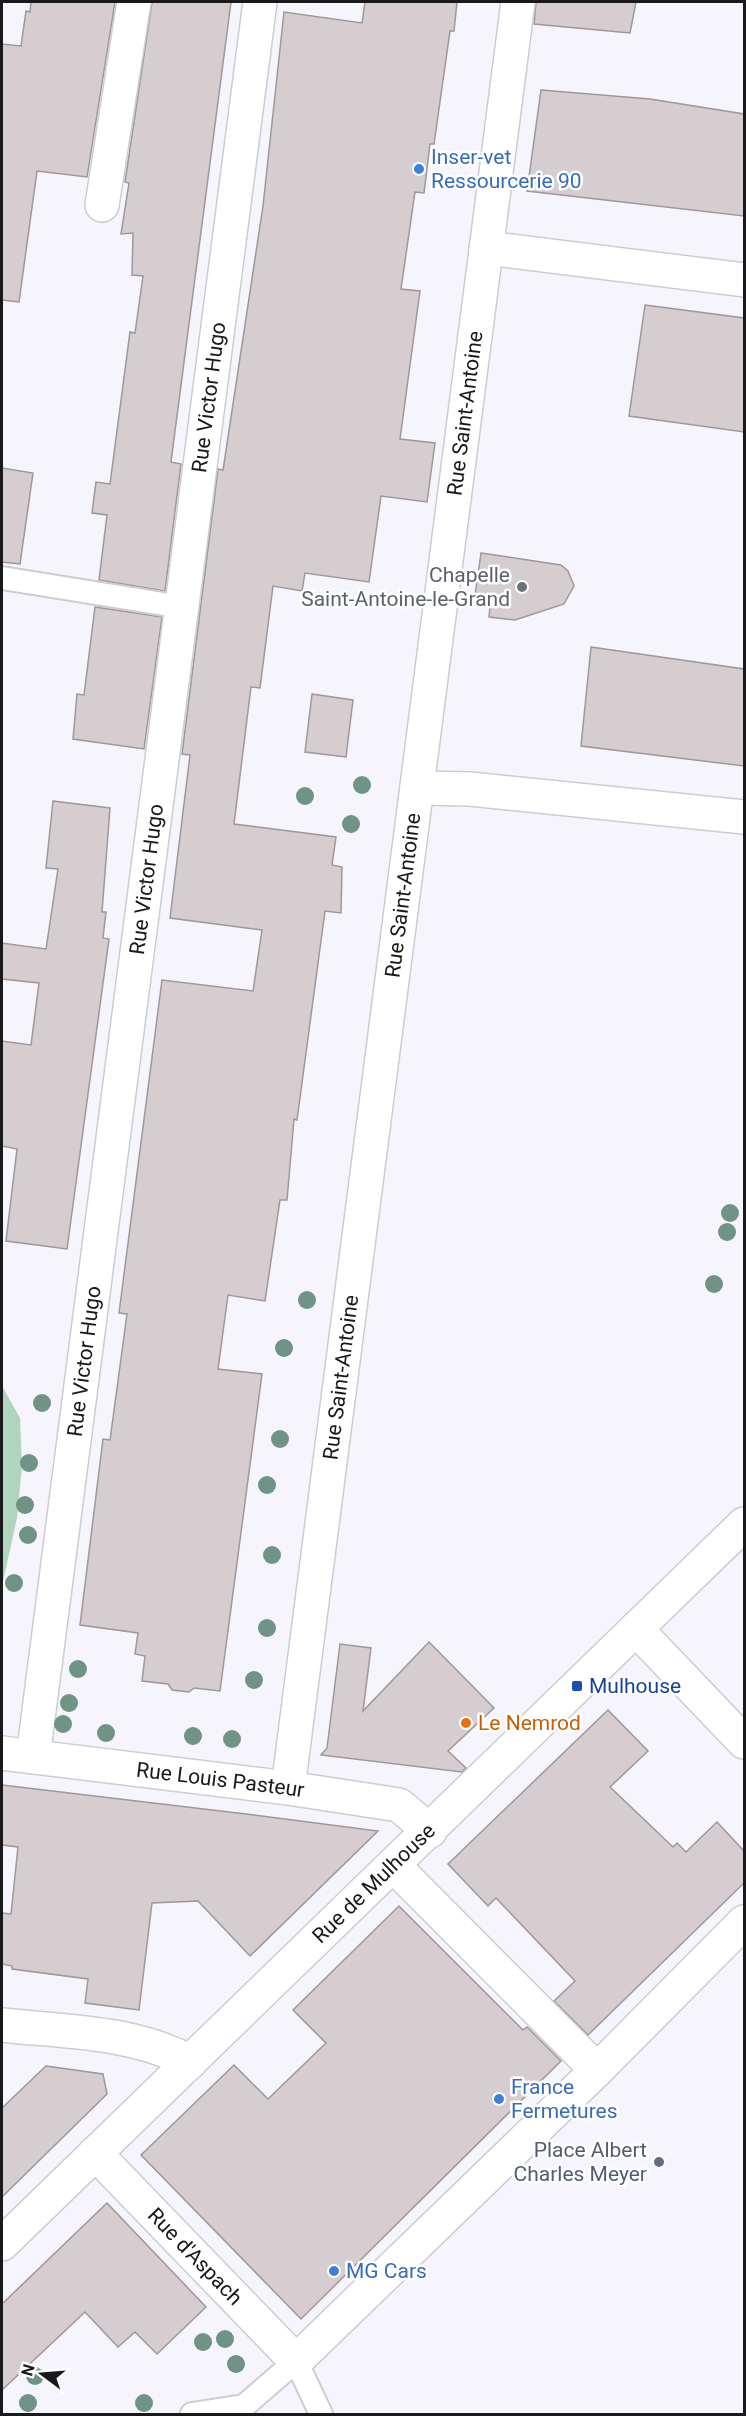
<svg xmlns="http://www.w3.org/2000/svg" width="746" height="2416" font-family="Roboto,sans-serif">
	<style>
		.green { fill: #b1d5bc }
		.building { fill: #d5cdcf; stroke: #9f9799; stroke-width: 1.5 }
		.lines { fill: none; stroke-linecap: round; stroke-linejoin: round }
		.lane-casing { stroke: #cdccd4; stroke-width: 26 }
		.street-casing { stroke: #cdccd4; stroke-width: 36 }
		.secondary-casing { stroke: #cdccd4; stroke-width: 36 }
		.lane { stroke: #fff; stroke-width: 22 }
		.street { stroke: #fff; stroke-width: 33 }
		.secondary { stroke: #fff; stroke-width: 33 }
		.tree { fill: #6f9385 }
		.shop-dot { fill: #3f7fe0; stroke: #fff; stroke-width: 2 }
		.worship-dot { fill: #6b7280; stroke: #fff; stroke-width: 2 }
		.transit-dot { fill: #1a4fb4; stroke: #fff; stroke-width: 2 }
		.food-dot { fill: #e8710a; stroke: #fff; stroke-width: 2 }
		.service-dot { fill: #5c6f8a; stroke: #fff; stroke-width: 2 }
		.labels { text-anchor: middle; dominant-baseline: central; stroke-width: 5; stroke-linejoin: round; paint-order: stroke }
		.shop-label { font-size: 21px; fill: #366cbe; stroke: #fff; text-anchor: start }
		.street-label { font-size: 21px; fill: #19191b; stroke: #fff }
		.worship-label { font-size: 21px; fill: #5b616d; stroke: #fff; text-anchor: end }
		.transit-label { font-size: 21px; fill: #164399; stroke: #fff; text-anchor: start }
		.food-label { font-size: 21px; fill: #c56008; stroke: #fff; text-anchor: start }
		.service-label { font-size: 21px; fill: #4e5e75; stroke: #fff; text-anchor: end }
	</style>
	<rect width="100%" height="100%" fill="#f6f5fd"/>
	<path class="green" d="M2,1386l18,32 2,48 -5,52 -15,68z"/>
	<g class="building">
		<path d="M31,2h84l-28,175 -50,-6 -18,131 -17,-2v-256l19,2 5,-35 4,1z"/>
		<path d="M152,2h79l-60,460 10,2 -16,127 -66,-11 8,-65 -15,-2 4,-31 14,2 20,-152 5,1 8,-57 -11,-1 1,-42 -12,1 8,-51 -4,-1z"/>
		<path d="M365,2h92l-3,29h-4l-16,113h-4l-6,49 -9,-1 -14,97 19,2 -20,148 35,4 -8,59 -46,-6 -12,86 -64,-9 -3,18 -29,-5 -13,102 -9,-1 -17,137 102,13 -4,28 10,2 -1,46 -16,-2 -28,209 -3,-1 -7,81h-7l-15,101 -37,-6 -10,74 44,5 -42,317 -26,-3 -5,4 -17,-2 -4,-6 -26,-3 3,-25 -10,-2 3,-21 -58,-8 23,-186 7,1 17,-126 -8,-1 43,-333 91,11 9,-61 -92,-12 20,-163 -8,-1 36,-285 5,1 40,-264 21,-194 78,11z"/>
		<path d="M536,2h100l-6,31 -96,-9z"/>
		<path d="M541,90l109,9 94,15v102l-217,-25z"/>
		<path d="M645,305l99,13v114l-115,-16z"/>
		<path d="M2,468l31,5 -13,91 -18,-2z"/>
		<path d="M481,553l80,12 7,6 6,15 -10,18 -49,16 -26,-3 2,-20 -16,-2z"/>
		<path d="M95,607l67,10 -18,132 -71,-10 4,-45 7,1z"/>
		<path d="M591,647l153,22v97l-163,-20z"/>
		<path d="M312,694l41,6 -7,57 -41,-5z"/>
		<path d="M53,801l57,7 -8,104h4l-3,26 6,1 -42,310 -61,-8 11,-92 -15,-3v-105l29,4 8,-62 -37,-4v-36l44,6 12,-80 -12,-1z"/>
		<path d="M429,1642l65,66 -46,43 18,17 -4,4 -141,-17 6,-7 13,-104 31,4 -8,63z"/>
		<path d="M608,1710l40,41 -38,36 63,60 4,-4 9,9 31,-30 27,29v32l-156,152 -34,-34 21,-20 -79,-83 -8,8 -40,-42z"/>
		<path d="M2,1785l244,29 132,17 -128,125 -52,-55 -46,2 -13,107 -54,-7 3,-24 -76,-10v-3l-10,-2v-51l9,1 7,-67 -16,-2z"/>
		<path d="M399,1906l124,124 4,-3 34,34 -260,258 -160,-164 93,-90 34,34 58,-56 -33,-33z"/>
		<path d="M46,2066l57,8 4,20 -105,103v-89z"/>
		<path d="M107,2203l99,104 -49,47 -22,-22 -17,15 -33,-35 -83,78v-86z"/>
	</g>
	<g class="lines">
		<g class="lane-casing">
			<g id="lane">
				<path d="M2,578l180,29"/>
				<path d="M192,2414l52,-8 52,-45 25,53"/>
			</g>
		</g>
		<g class="street-casing">
			<g id="street">
				<path d="M102,205l32,-203"/>
				<path d="M486,248l258,32"/>
				<path d="M417,788l53,1 274,28"/>
				<path d="M636,1629l108,113"/>
				<path id="s1" d="M2,1753l286,35 111,17 31,26"/>
				<path id="s2" d="M33,1757l227,-1755"/>
				<path id="s3" d="M288,1788l230,-1786"/>
				<path d="M393,1865l204,205"/>
				<path d="M2,2025c62,7 132,6 188,37"/>
				<path id="s4" d="M95,2153l201,208 301,-291 147,-148"/>
			</g>
		</g>
		<g class="secondary-casing">
			<g id="secondary">
				<path id="s5" d="M2,2244l742,-720"/>
			</g>
		</g>
		<use href="#lane" class="lane"/>
		<use href="#street" class="street"/>
		<use href="#secondary" class="secondary"/>
	</g>
	<g class="tree">
		<circle cx="362" cy="785" r="9"/>
		<circle cx="305" cy="796" r="9"/>
		<circle cx="351" cy="824" r="9"/>
		<circle cx="730" cy="1213" r="9"/>
		<circle cx="727" cy="1232" r="9"/>
		<circle cx="714" cy="1284" r="9"/>
		<circle cx="307" cy="1300" r="9"/>
		<circle cx="284" cy="1348" r="9"/>
		<circle cx="42" cy="1403" r="9"/>
		<circle cx="280" cy="1439" r="9"/>
		<circle cx="29" cy="1463" r="9"/>
		<circle cx="267" cy="1485" r="9"/>
		<circle cx="25" cy="1505" r="9"/>
		<circle cx="28" cy="1535" r="9"/>
		<circle cx="272" cy="1555" r="9"/>
		<circle cx="14" cy="1583" r="9"/>
		<circle cx="267" cy="1628" r="9"/>
		<circle cx="78" cy="1669" r="9"/>
		<circle cx="254" cy="1680" r="9"/>
		<circle cx="69" cy="1703" r="9"/>
		<circle cx="63" cy="1724" r="9"/>
		<circle cx="106" cy="1733" r="9"/>
		<circle cx="193" cy="1736" r="9"/>
		<circle cx="232" cy="1739" r="9"/>
		<circle cx="225" cy="2339" r="9"/>
		<circle cx="203" cy="2342" r="9"/>
		<circle cx="236" cy="2364" r="9"/>
		<circle cx="35" cy="2376" r="9"/>
		<circle cx="28" cy="2403" r="9"/>
		<circle cx="144" cy="2403" r="9"/>
	</g>
	<g class="shop-dot">
		<circle cx="419" cy="169" r="6"/>
		<circle cx="499" cy="2099" r="6"/>
		<circle cx="334" cy="2271" r="6"/>
	</g>
	<circle class="worship-dot" cx="522" cy="587" r="6"/>
	<rect class="transit-dot" x="571" y="1680" width="12" height="12" rx="3"/>
	<circle class="food-dot" cx="466" cy="1723" r="6"/>
	<circle class="service-dot" cx="659" cy="2162" r="6"/>
	<g class="labels">
		<g class="shop-label">
			<text x="431" y="157">Inser-vet<tspan x="431" dy="24">Ressourcerie 90</tspan></text>
			<text x="511" y="2087">France<tspan x="511" dy="24">Fermetures</tspan></text>
			<text x="346" y="2271">MG Cars</text>
		</g>
		<g class="street-label">
			<text stroke="none"><textPath href="#s2" startOffset="1371">Rue Victor Hugo</textPath></text>
			<text stroke="none"><textPath href="#s3" startOffset="1386">Rue Saint-Antoine</textPath></text>
			<text stroke="none"><textPath href="#s2" startOffset="885">Rue Victor Hugo</textPath></text>
			<text stroke="none"><textPath href="#s3" startOffset="900">Rue Saint-Antoine</textPath></text>
			<text stroke="none"><textPath href="#s2" startOffset="399">Rue Victor Hugo</textPath></text>
			<text stroke="none"><textPath href="#s3" startOffset="414">Rue Saint-Antoine</textPath></text>
			<text stroke="none"><textPath href="#s1" startOffset="220">Rue Louis Pasteur</textPath></text>
			<text stroke="none"><textPath href="#s5" startOffset="518">Rue de Mulhouse</textPath></text>
			<text stroke="none"><textPath href="#s4" startOffset="144">Rue d'Aspach</textPath></text>
		</g>
		<g class="worship-label">
			<text x="510" y="575">Chapelle<tspan x="510" dy="24">Saint-Antoine-le-Grand</tspan></text>
		</g>
		<g class="transit-label">
			<text x="589" y="1686">Mulhouse</text>
		</g>
		<g class="food-label">
			<text x="478" y="1723">Le Nemrod</text>
		</g>
		<g class="service-label">
			<text x="647" y="2150">Place Albert<tspan x="647" dy="24">Charles Meyer</tspan></text>
		</g>
	</g>
	<rect width="746" height="2416" fill="none" stroke="#19191b" stroke-width="6"/>
	<g transform="translate(42 2374) rotate(286)" stroke="#ffffff" stroke-width="4.5" paint-order="stroke">
	<path d="M0-4.5L10 22L0 15L-10 22Z" fill="#19191b"/>
	<text y="-9" font-size="16" font-weight="bold" text-anchor="middle" fill="#19191b">N</text>
	</g>
</svg>
